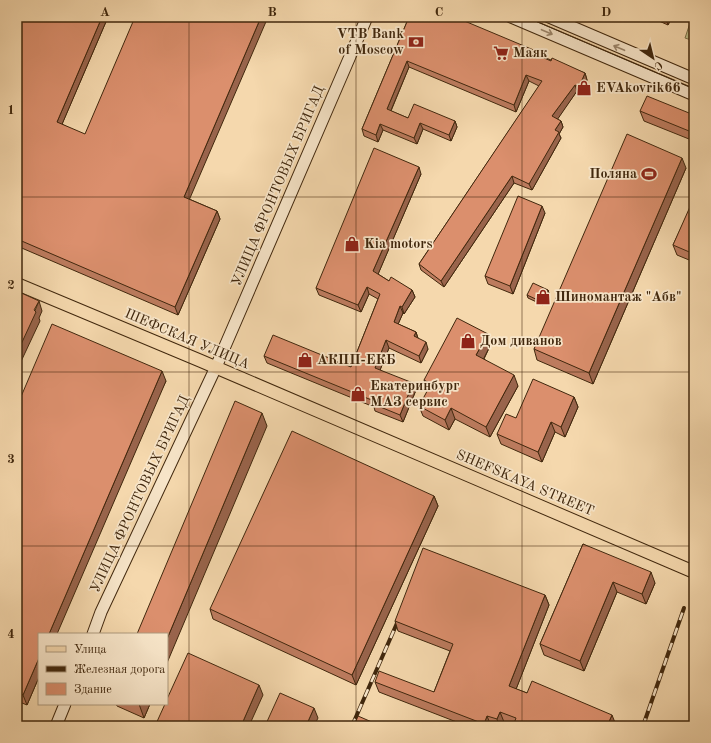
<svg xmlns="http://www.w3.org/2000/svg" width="711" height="743" font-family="'Old Standard TT',serif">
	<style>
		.green { fill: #bdbe89; stroke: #7e724b }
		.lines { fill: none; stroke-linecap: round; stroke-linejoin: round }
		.secondary-casing { stroke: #40270d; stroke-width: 13 }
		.primary-casing { stroke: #40270d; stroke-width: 14 }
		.secondary { stroke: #f8e6ca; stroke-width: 11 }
		.primary { stroke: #f5d8ad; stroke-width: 12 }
		.tram { stroke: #40270d; stroke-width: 1 }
		.rail-casing { stroke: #40270d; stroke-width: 4 }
		.rail { stroke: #f8e6ca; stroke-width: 2.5; stroke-dasharray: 8; stroke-linecap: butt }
		.wall { fill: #bc7b5e; stroke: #40270d }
		.shaded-wall { fill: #99644c; stroke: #40270d }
		.building { fill: #db8f6d; stroke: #40270d }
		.oneway { stroke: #9c866c }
		.grid { fill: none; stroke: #40270d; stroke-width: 1; stroke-opacity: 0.55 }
		.labels { text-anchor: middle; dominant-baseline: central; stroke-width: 3.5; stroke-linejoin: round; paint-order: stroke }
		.poi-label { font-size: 14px; font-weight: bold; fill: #40270d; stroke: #f8e6ca; text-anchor: start }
		.street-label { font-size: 14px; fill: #40270d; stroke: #f8e6ca }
		.neatline { fill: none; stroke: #40270d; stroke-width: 1.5 }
		.grid-label { font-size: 13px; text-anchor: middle; font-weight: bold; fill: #40270d }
	</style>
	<rect width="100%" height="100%" fill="#f5d8ad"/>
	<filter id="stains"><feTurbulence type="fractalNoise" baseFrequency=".005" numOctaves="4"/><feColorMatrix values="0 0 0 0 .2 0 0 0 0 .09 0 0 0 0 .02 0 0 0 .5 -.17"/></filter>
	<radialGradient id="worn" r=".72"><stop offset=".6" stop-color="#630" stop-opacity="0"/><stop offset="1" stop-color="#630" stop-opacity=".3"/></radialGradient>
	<path class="green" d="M692,17h2v24l-9,-3z"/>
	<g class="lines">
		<g class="secondary-casing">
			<g id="secondary">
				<path d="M511,17l183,78"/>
				<path d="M549,17l145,62"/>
				<path d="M93,634l8,-22 115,-245 151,-350"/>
				<path d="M56,726l9,-22"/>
			</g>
		</g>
		<g class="primary-casing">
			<path id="primary" d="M17,284l184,77 493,211"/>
		</g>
		<use href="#secondary" class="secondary"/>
		<use href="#primary" class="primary"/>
		<path class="tram" d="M526,17l168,72"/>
		<g class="rail-casing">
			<g id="rail">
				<path d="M352,726l49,-112"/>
				<path d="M643,726l41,-118"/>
			</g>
		</g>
		<use href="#rail" class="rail"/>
	</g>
	<g class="wall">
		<path d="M17,17h91l-46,107 127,75 28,12 3,8 -42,96 -161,-69z"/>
		<path d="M409,17l129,38 47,18 2,7 -6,13 -4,-2 -20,28 4,2 2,6 -4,7 2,4 -29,52 -18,-7 -70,104 -23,-17 -2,-6 120,-178 -10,-5 -13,31 -107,-45 -18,44 17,7 47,3 2,6 -6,14 -28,-12 -6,15 -34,-14 -5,12 -14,-6 -2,-7z"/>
		<path d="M650,17h22l-4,8z"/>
		<path d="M640,111l54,4v26l-50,-20z"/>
		<path d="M686,168l-93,216 -56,-24 -3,-11z"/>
		<path d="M421,174l-43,100 11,7 23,9 3,7 -11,17 -1,-1 -5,11 18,8 2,6 10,11 -7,14 -32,-15 -9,22 36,20 -13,32 -28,-11 -1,-4 -107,-44 -3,-7 87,11 27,-68 -9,-5 -8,18 -42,-17 -3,-7z"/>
		<path d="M694,200v62l-17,-7 -4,-10z"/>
		<path d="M545,213l-32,81 -25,-10 -3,-8z"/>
		<path d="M548,290l1,3 -6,12 -15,-7 -1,-3z"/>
		<path d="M488,334l3,10 -7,15 34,27 -28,51 -35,-18 -6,11 -26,-14 -4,-10 9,-15 -4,-11z"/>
		<path d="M166,381l-127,253v43l-12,28 -10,-4v-304l3,2z"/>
		<path d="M574,397l4,10 -13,30 -10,-5 -13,30 -41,-18 -4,-10 19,-16z"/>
		<path d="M434,496l4,10 -82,179 -143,-66 -3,-10z"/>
		<path d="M583,544l72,39 -9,21 -29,-12 -33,79 -40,-16 -4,-11z"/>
		<path d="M545,595l4,10 -33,84 100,36 -1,1h-102l-9,-4 -2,4h-35l-88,-34 -4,-10 59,10 16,-41 -52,-20 -3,-10z"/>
		<path d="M116,704h34l-6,14 -27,-12z"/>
	</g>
	<g class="shaded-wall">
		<path d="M102,17h6l-48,112 -3,-7z"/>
		<path d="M261,17h7l-81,188 -3,-8z"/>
		<path d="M665,17h7l-4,8z"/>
		<path d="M407,61l2,6 -20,48 -2,-6z"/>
		<path d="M585,73l2,7 -6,13 -2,-6z"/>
		<path d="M526,75l3,6 -13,31 -2,-7z"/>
		<path d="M575,85l2,6 -22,32 -3,-7z"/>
		<path d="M455,121l2,6 -6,14 -2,-6z"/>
		<path d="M561,121l2,6 -4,7 2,4 -29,52 -3,-6 26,-54z"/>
		<path d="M420,123l3,6 -6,15 -3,-6z"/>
		<path d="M380,124l3,6 -5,12 -2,-7z"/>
		<path d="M682,158l4,10 -93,216 -4,-11z"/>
		<path d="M419,167l2,7 -45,105 -3,-8z"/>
		<path d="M512,176l2,7 -70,104 -3,-6z"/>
		<path d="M542,206l3,7 -32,81 -3,-8z"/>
		<path d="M217,211l3,8 -42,96 -3,-8z"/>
		<path d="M367,287l2,7 -8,18 -3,-7z"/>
		<path d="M412,290l3,7 -11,17 -2,-7z"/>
		<path d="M548,290l1,3 -6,12 -1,-3z"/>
		<path d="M39,301l3,10 -3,7 1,3 -23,49v-17z"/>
		<path d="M400,306l3,7 -7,16 -2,-7z"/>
		<path d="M416,332l2,7 -4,-3z"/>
		<path d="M488,334l3,10 -11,22 -4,-11z"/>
		<path d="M386,340l3,8 -11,27 -3,-7z"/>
		<path d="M426,342l2,7 -7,14 -2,-7z"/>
		<path d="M162,371l4,10 -109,253h-8z"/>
		<path d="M514,375l4,11 -28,51 -4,-10z"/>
		<path d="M413,383l3,7 -13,32 -3,-7z"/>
		<path d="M574,397l4,10 -13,30 -4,-10z"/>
		<path d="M451,408l4,11 -6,11 -4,-10z"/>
		<path d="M262,413l5,13 -100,237v-24z"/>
		<path d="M551,422l4,10 -13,30 -4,-10z"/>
		<path d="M434,496l4,10 -82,179 -4,-10z"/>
		<path d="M651,572l4,11 -9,21 -4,-10z"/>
		<path d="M613,582l4,10 -33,79 -4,-10z"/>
		<path d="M545,595l4,10 -36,92 -4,-11z"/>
		<path d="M39,658v19l-12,28 -4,-10z"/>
		<path d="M259,685l4,10 -14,31h-8z"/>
		<path d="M139,704h11l-6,14z"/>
		<path d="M314,708l4,10 -4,8h-8z"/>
		<path d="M500,712l4,10 -2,4h-3l-2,-7z"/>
		<path d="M612,715l4,10 -1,1h-8z"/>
		<path d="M487,716l4,10h-6l-1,-2z"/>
	</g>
	<g class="building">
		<path d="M17,17h85l-45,105 28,12 50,-117h126l-77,180 33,14 -42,96 -158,-68z"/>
		<path d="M409,17h46l81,34 -1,3 16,7 1,-3 33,15 -6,14 -4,-2 -23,31 9,5 -6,9 4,2 -30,52 -17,-8 -71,105 -22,-17 123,-183 -16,-6 -12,30 -107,-44 -20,48 21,9 6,-14 41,17 -6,14 -29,-12 -6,15 -34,-14 -4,11 -14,-6z"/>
		<path d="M647,96l47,19v18l-54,-22z"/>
		<path d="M627,134l55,24 -93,215 -55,-24z"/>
		<path d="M374,148l45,19 -46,104 16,10 2,-4 21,13 -10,17 -2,-1 -6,16 22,10 -2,4 12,6 -7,14 -33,-16 -11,28 38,15 -13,32 -27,-11 1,-3 -110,-45 9,-21 78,32 29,-73 -13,-7 -9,18 -42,-17z"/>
		<path d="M518,196l24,10 -32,80 -25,-10z"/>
		<path d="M693,200h1v54l-21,-9z"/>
		<path d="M533,283l15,7 -6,12 -15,-7z"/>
		<path d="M17,291l22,10 -5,9 2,2 -19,41v-48l1,-2 -1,-1z"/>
		<path d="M457,318l31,16 -12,21 38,20 -28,52 -35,-19 -6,12 -26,-14 12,-22 -7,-4z"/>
		<path d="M52,324l110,47 -113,263h-10v24l-16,37 -6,-3v-295l3,2z"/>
		<path d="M533,379l41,18 -13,30 -10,-5 -13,30 -41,-18 9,-20 10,4z"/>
		<path d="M235,401l27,12 -95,226v-5h-30z"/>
		<path d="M292,431l142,65 -82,179 -142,-66z"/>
		<path d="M583,544l68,28 -9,22 -29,-12 -33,79 -40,-17z"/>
		<path d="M423,548l122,47 -36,91 18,7 5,-12 80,34 -5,11h-94l3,-8 -16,-6 -3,7 -10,-3 -3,8 -109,-42 4,-11 55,21 19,-48 -58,-23z"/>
		<path d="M188,653l71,32 -18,41h-86l10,-22h2v-5z"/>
		<path d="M280,693l34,15 -8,18h-41z"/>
		<path d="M358,716l23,10h-27z"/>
	</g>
	<defs><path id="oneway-shaft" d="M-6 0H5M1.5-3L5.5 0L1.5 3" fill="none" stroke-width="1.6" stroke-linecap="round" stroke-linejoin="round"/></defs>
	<g class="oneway">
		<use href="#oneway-shaft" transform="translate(547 32) rotate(23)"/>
		<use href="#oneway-shaft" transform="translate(619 48) rotate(-157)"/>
	</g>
	<path class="grid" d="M189,17v709M356,17v709M522,17v709M17,197h677M17,372h677M17,546h677"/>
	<defs>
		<g id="bank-bare" transform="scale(1.2)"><path d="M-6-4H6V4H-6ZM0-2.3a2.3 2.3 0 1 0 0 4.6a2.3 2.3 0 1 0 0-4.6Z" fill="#8f2418" stroke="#f8e6ca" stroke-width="2.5" paint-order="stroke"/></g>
		<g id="supermarket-bare" transform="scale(1.2)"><path d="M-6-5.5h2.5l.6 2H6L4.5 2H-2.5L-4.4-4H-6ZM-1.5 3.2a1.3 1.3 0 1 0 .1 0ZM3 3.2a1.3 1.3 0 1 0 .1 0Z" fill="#8f2418" stroke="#f8e6ca" stroke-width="2.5" paint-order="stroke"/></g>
		<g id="shop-bare" transform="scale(1.2)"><path d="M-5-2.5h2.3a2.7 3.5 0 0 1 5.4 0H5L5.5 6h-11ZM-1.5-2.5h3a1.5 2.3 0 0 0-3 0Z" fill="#8f2418" stroke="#f8e6ca" stroke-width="2.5" paint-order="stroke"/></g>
		<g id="stadium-bare" transform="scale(1.2)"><path d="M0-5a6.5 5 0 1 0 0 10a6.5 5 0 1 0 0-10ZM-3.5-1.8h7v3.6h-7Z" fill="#8f2418" stroke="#f8e6ca" stroke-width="2.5" paint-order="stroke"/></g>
	</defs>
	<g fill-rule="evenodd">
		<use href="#bank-bare" x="416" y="42"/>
		<use href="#supermarket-bare" x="501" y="53"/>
		<use href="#shop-bare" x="584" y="88"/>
		<use href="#stadium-bare" x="649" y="174"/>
		<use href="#shop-bare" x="352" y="244"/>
		<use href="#shop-bare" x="543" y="297"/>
		<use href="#shop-bare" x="468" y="341"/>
		<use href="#shop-bare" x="305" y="360"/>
		<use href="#shop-bare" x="358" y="394"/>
	</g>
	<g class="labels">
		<g class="poi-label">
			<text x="404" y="34" text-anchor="end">VTB Bank<tspan x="404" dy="16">of Moscow</tspan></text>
			<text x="513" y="53">Маяк</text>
			<text x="596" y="88">EVAkovrik66</text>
			<text x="637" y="174" text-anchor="end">Поляна</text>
			<text x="364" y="244">Kia motors</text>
			<text x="555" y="297">Шиномантаж "Абв"</text>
			<text x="480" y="341">Дом диванов</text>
			<text x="317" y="360">АКПП-ЕКБ</text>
			<text x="370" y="386">Екатеринбург<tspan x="370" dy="16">МАЗ сервис</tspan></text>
		</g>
		<g class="street-label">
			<text transform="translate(278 186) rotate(-67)">УЛИЦА ФРОНТОВЫХ БРИГАД</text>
			<text transform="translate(187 339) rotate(23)">ШЕФСКАЯ УЛИЦА</text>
			<text transform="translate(525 483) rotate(23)">SHEFSKAYA STREET</text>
			<text transform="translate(140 494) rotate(-65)">УЛИЦА ФРОНТОВЫХ БРИГАД</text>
		</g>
	</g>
	<rect width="711" height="743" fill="none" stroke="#f5d8ad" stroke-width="44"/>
	<rect x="38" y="633" width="130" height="72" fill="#f8e6ca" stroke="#ae9a7e"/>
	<rect x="46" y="646" width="20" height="6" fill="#f5d8ad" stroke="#ae9a7e"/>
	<text x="74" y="653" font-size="12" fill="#40270d">Улица</text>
	<rect x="46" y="666" width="20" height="6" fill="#40270d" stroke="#ae9a7e"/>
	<text x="74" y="673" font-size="12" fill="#40270d">Железная дорога</text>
	<rect x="46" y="683" width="20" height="12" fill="#db8f6d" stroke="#ae9a7e"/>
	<text x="74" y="693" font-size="12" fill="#40270d">Здание</text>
	<g transform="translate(653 58) rotate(145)" stroke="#f8e6ca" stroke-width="3" paint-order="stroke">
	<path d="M0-3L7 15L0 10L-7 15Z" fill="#40270d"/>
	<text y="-6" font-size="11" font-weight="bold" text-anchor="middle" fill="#40270d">С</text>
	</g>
	<rect x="22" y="22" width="667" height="699" class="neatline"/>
	<g class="grid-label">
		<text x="105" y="16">A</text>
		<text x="272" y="16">B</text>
		<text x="439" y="16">C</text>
		<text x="606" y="16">D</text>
		<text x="11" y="114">1</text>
		<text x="11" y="289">2</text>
		<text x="11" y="463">3</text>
		<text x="11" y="638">4</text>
	</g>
	<rect width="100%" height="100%" filter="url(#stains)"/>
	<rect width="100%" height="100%" fill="url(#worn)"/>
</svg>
